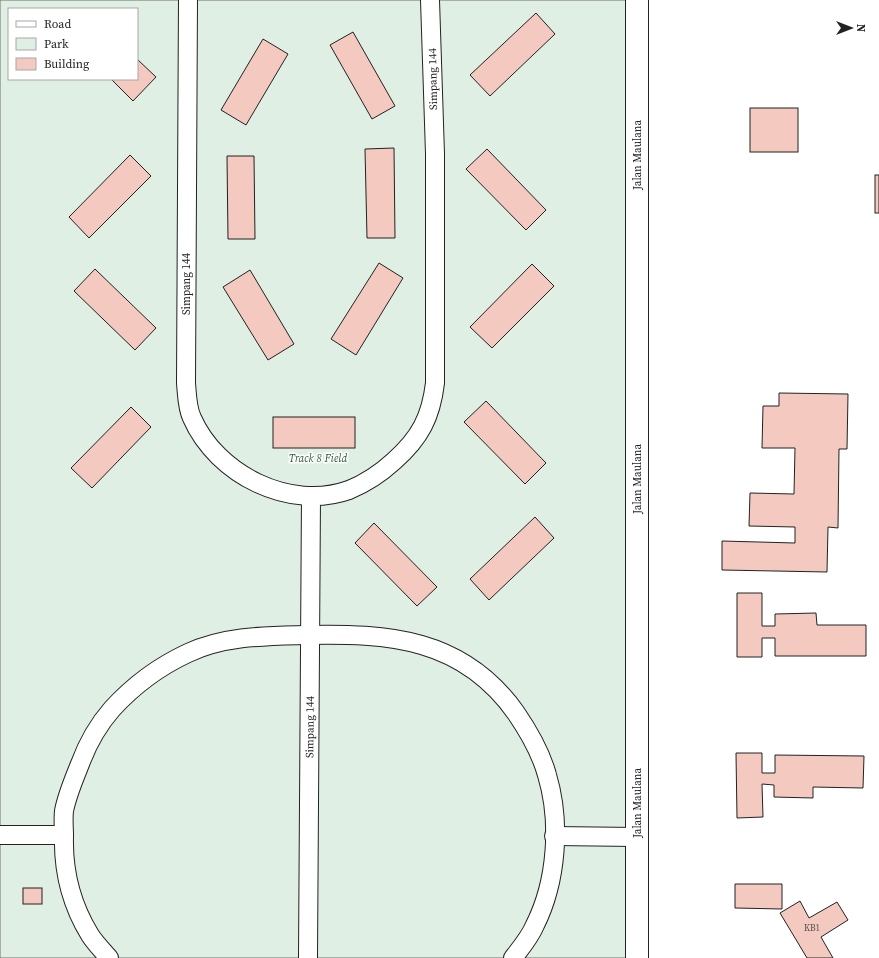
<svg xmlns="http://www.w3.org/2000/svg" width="879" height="958" font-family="'Source Serif 4',serif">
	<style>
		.green { fill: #e0efe3; stroke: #6f6f6f; fill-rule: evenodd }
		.building { fill: #f3c9c0; stroke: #222 }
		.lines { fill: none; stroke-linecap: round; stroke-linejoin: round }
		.street-casing { stroke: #222; stroke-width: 20 }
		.secondary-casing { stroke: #222; stroke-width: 24 }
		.street { stroke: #fff; stroke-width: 18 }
		.secondary { stroke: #fff; stroke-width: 22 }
		.labels { text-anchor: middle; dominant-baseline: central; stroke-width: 3; stroke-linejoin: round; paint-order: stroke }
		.number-label { font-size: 9px; fill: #564c4a }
		.street-label { font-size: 11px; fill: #222; stroke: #fff }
		.park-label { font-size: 11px; font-style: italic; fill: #2f5e38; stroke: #fff }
	</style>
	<rect width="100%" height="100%" fill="#fff"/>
	<path class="green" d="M0,0h637v958h-637zM9,9h128v70h-128z"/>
	<g class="building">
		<path d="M536,13l19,21 -65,62 -20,-21z"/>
		<path d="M353,32l42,74 -23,13 -42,-74z"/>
		<path d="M263,39l25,15 -42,71 -25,-15z"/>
		<path d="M137,59l19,18 -23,24 -22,-22h26z"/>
		<rect x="750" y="108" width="48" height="44"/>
		<path d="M394,148l1,90h-28l-2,-89z"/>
		<path d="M487,149l59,61 -20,20 -60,-61z"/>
		<path d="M130,155l21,21 -62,62 -20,-21z"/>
		<path d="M227,156h27l1,83h-27z"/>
		<rect x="875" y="175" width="4" height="38"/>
		<path d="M379,263l24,15 -47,77 -25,-16z"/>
		<path d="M532,264l22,22 -62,62 -22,-21z"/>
		<path d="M95,269l61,59 -21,22 -61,-59z"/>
		<path d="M250,270l44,74 -26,16 -45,-73z"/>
		<path d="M779,393l69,1 -1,55h-8l-1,79 -10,-1 -1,45 -105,-2v-29l73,2v-16l-46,-1 1,-33 44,1 1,-46h-33l1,-42h16z"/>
		<path d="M486,401l60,62 -21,21 -61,-62z"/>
		<path d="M131,407l20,20 -59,61 -21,-20z"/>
		<rect x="273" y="417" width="82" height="31"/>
		<path d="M535,517l19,21 -65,62 -19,-21z"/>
		<path d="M374,523l63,64 -20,19 -62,-63z"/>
		<path d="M737,593h25v33h13v-12l41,-1 1,12h49v31h-91v-18h-13v19h-25z"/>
		<path d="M736,753h26v20h13v-18l89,1 -1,32 -50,-1v11l-39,-1v-12l-12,-1 1,33 -26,1z"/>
		<path d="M735,884h47v25l-47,-1z"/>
		<rect x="23" y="888" width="19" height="16"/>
		<path d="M800,901l9,17 28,-16 11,18 -27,17 12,21h-26l-27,-45z"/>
	</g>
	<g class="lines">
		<g class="street-casing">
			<g id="street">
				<path d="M188,0l-2,383c1,11 1,25 6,35 25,57 98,93 157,72 17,-7 32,-17 45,-29 26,-23 37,-44 41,-78v-229l-5,-154"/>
				<path d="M0,835h64"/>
				<path d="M554,836l82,1"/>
				<path d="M109,958c-6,-7 -14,-15 -19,-23 -19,-31 -27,-64 -26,-99 0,-8 -1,-17 0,-25 3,-16 10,-32 16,-47 7,-19 18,-39 32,-55 21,-23 48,-43 76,-56 36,-17 77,-17 116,-18 85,-2 159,3 212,78 13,19 25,40 31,62 14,47 10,106 -12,150 -5,12 -14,23 -22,33"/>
				<path id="s1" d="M308,958l3,-462"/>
			</g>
		</g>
		<g class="secondary-casing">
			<path id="secondary" d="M637,0v958"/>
		</g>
		<use href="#street" class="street"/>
		<use href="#secondary" class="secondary"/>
	</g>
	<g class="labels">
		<g class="number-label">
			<text x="812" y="928">KB1</text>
		</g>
		<g class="street-label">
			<text transform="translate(433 79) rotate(-91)">Simpang 144</text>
			<text transform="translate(637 155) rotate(-90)">Jalan Maulana</text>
			<text transform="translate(186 284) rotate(-90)">Simpang 144</text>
			<text transform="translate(637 479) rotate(-90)">Jalan Maulana</text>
			<text stroke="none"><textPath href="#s1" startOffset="231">Simpang 144</textPath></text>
			<text transform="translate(637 803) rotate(-90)">Jalan Maulana</text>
		</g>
		<g class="park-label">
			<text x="318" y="458">Track 8 Field</text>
		</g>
	</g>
	<rect x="8" y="8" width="130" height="72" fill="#ffffff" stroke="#a7a7a7"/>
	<rect x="16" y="21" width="20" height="6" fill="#ffffff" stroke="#a7a7a7"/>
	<text x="44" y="28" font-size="12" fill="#222222">Road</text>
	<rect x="16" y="38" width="20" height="12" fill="#e0efe3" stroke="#a7a7a7"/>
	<text x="44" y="48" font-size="12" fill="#222222">Park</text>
	<rect x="16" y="58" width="20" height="12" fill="#f3c9c0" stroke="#a7a7a7"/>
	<text x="44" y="68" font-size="12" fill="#222222">Building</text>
	<g transform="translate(851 28) rotate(90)" stroke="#ffffff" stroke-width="3" paint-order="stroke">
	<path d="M0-3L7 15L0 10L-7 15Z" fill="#222222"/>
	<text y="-6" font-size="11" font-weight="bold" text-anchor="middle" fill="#222222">N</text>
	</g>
</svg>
